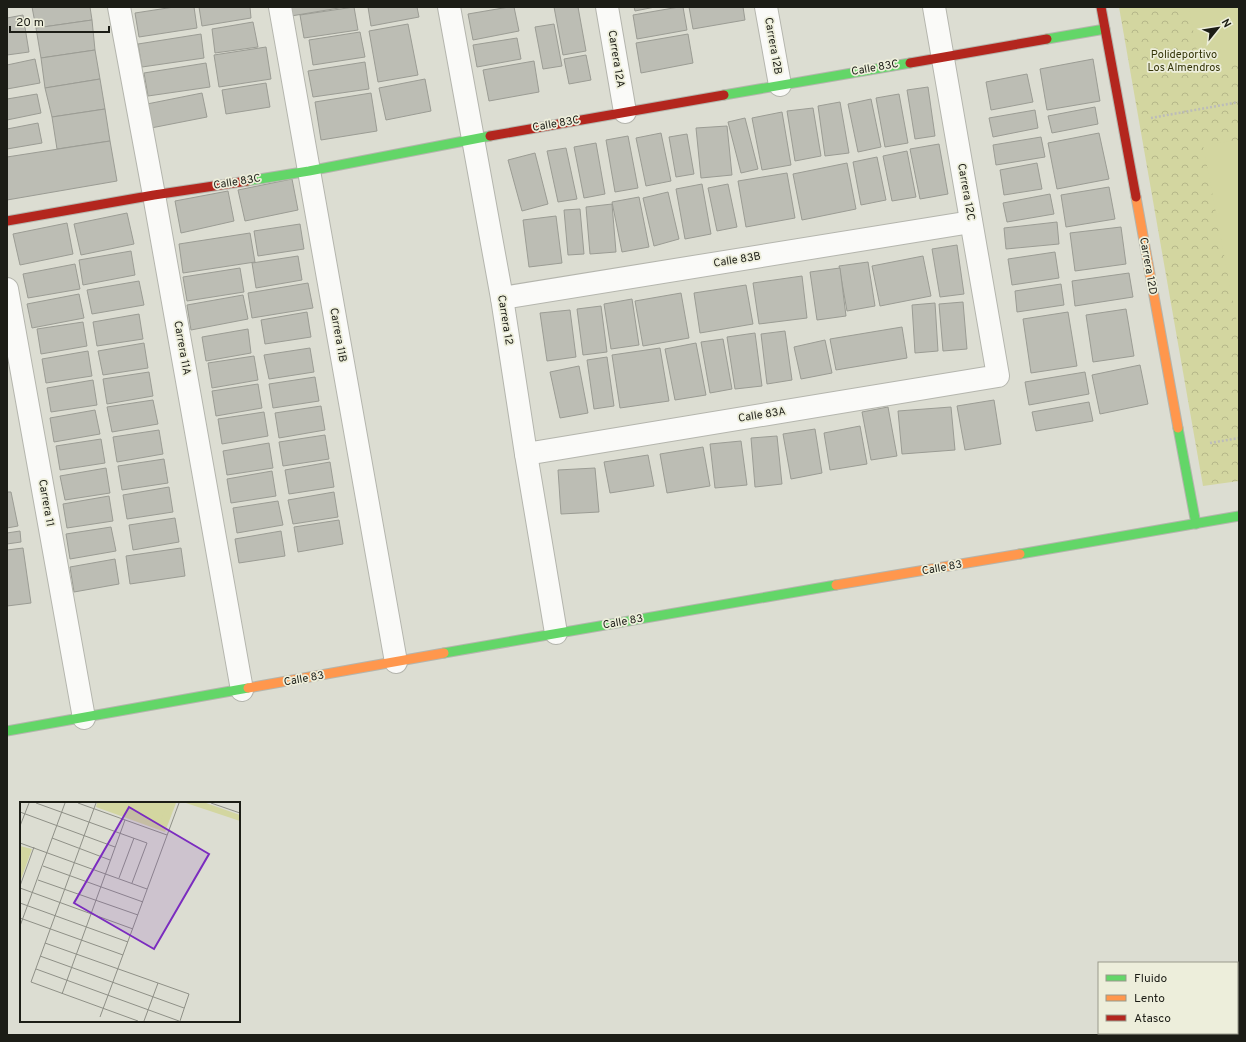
<svg xmlns="http://www.w3.org/2000/svg" width="1246" height="1042" font-family="Overpass,sans-serif">
	<style>
		.park { fill: url(#park-crowns) }
		.pitch { fill: #d3d6a0 }
		.building { fill: #bcbdb4; stroke: #9b9c94 }
		.lines { fill: none; stroke-linecap: round; stroke-linejoin: round }
		.street-casing { stroke: #b4b5ad; stroke-width: 24 }
		.fast-casing { stroke: #b4b5ad; stroke-width: 11 }
		.slow-casing { stroke: #b4b5ad; stroke-width: 11 }
		.jam-casing { stroke: #b4b5ad; stroke-width: 11 }
		.path { stroke: #bcbcb9; stroke-width: 2.5; stroke-dasharray: 2 2; stroke-linecap: butt }
		.street { stroke: #fafaf8; stroke-width: 22 }
		.fast { stroke: #63d668; stroke-width: 9 }
		.slow { stroke: #ff974d; stroke-width: 9 }
		.jam { stroke: #b3261e; stroke-width: 9 }
		.labels { text-anchor: middle; dominant-baseline: central; stroke-width: 3.5; stroke-linejoin: round; paint-order: stroke }
		.street-label { font-size: 11px; fill: #1c1d16; stroke: #edeedb }
		.park-label { font-size: 11px; fill: #343509; stroke: #edeedb }
		.inset-road { fill: none; stroke: #8f9087; stroke-width: 1 }
		.view { fill: #7b2cbf; fill-opacity: 0.15; stroke: #7b2cbf; stroke-width: 2 }
		.inset-edge { fill: none; stroke: #1c1d16; stroke-width: 2 }
	</style>
	<defs>
		<pattern id="park-crowns" width="20" height="18" patternUnits="userSpaceOnUse"><rect width="20" height="18" fill="#d3d6a0"/><path d="M2 6a3 3 0 1 1 6 0M12 15a3 3 0 1 1 6 0" fill="none" stroke="#b5b789"/></pattern>
	</defs>
	<rect width="100%" height="100%" fill="#dcddd2"/>
	<path class="park" d="M1119,7h120v474l-36,5z"/>
	<g class="pitch">
		<path d="M1189,7h50v55l-39,6z"/>
		<path d="M1239,140v193l-36,-188z"/>
	</g>
	<g class="building">
		<path d="M32,7h58l2,13 -56,8z"/>
		<path d="M174,7h20l3,21 -58,9 -4,-24z"/>
		<path d="M199,7h51l1,11 -49,8z"/>
		<path d="M290,7h55l-54,9z"/>
		<path d="M354,7l4,23 -54,8 -4,-23z"/>
		<path d="M368,7h49l2,10 -48,9z"/>
		<path d="M509,7h5l5,24 -46,9 -5,-26z"/>
		<path d="M554,7h24l8,44 -23,4z"/>
		<path d="M634,7h21l-20,4z"/>
		<path d="M679,7h4l4,23 -50,9 -4,-24z"/>
		<path d="M689,7h54l2,13 -52,9z"/>
		<path d="M23,15l6,37 -22,3v-37z"/>
		<path d="M92,20l3,30 -54,8 -5,-30z"/>
		<path d="M253,22l5,25 -43,6 -3,-24z"/>
		<path d="M408,24l10,51 -40,7 -9,-51z"/>
		<path d="M554,24l8,42 -19,3 -8,-42z"/>
		<path d="M360,32l5,25 -52,8 -4,-25z"/>
		<path d="M201,34l3,24 -62,9 -4,-23z"/>
		<path d="M688,34l5,29 -52,10 -5,-30z"/>
		<path d="M517,38l4,21 -44,8 -4,-22z"/>
		<path d="M266,47l5,32 -52,8 -5,-32z"/>
		<path d="M95,50l5,29 -55,9 -4,-30z"/>
		<path d="M586,55l5,25 -22,4 -5,-25z"/>
		<path d="M35,59l5,24 -33,6v-24z"/>
		<path d="M1093,59l7,42 -53,9 -7,-41z"/>
		<path d="M534,61l5,31 -50,9 -6,-31z"/>
		<path d="M365,62l4,27 -56,8 -5,-26z"/>
		<path d="M206,63l4,24 -62,9 -4,-23z"/>
		<path d="M1027,74l6,28 -42,8 -5,-28z"/>
		<path d="M100,79l5,30 -53,8 -7,-29z"/>
		<path d="M425,79l6,32 -45,9 -7,-32z"/>
		<path d="M266,83l4,24 -44,7 -4,-24z"/>
		<path d="M928,87l7,49 -20,3 -8,-49z"/>
		<path d="M202,93l5,24 -56,11 -4,-24z"/>
		<path d="M371,93l6,38 -56,9 -6,-38z"/>
		<path d="M37,94l4,19 -34,7v-21z"/>
		<path d="M899,94l9,49 -23,4 -9,-49z"/>
		<path d="M871,99l10,48 -23,5 -10,-48z"/>
		<path d="M840,102l9,51 -24,3 -7,-50z"/>
		<path d="M1095,107l3,17 -46,9 -4,-17z"/>
		<path d="M813,108l8,48 -26,5 -8,-50z"/>
		<path d="M105,109l5,32 -53,8 -5,-32z"/>
		<path d="M1035,110l3,18 -45,9 -4,-19z"/>
		<path d="M782,112l9,53 -29,5 -10,-52z"/>
		<path d="M745,118l13,51 -17,4 -13,-51z"/>
		<path d="M38,123l4,20 -35,6v-20z"/>
		<path d="M727,126l5,49 -31,3 -5,-50z"/>
		<path d="M661,133l10,48 -25,5 -10,-48z"/>
		<path d="M1099,133l10,46 -52,10 -9,-46z"/>
		<path d="M687,134l7,40 -18,3 -7,-40z"/>
		<path d="M628,136l10,52 -23,4 -9,-52z"/>
		<path d="M1041,137l4,20 -49,8 -3,-20z"/>
		<path d="M110,141l7,40 -110,19v-43z"/>
		<path d="M596,143l9,51 -21,4 -10,-51z"/>
		<path d="M939,144l9,50 -28,5 -10,-50z"/>
		<path d="M566,148l11,51 -19,3 -11,-51z"/>
		<path d="M907,151l9,46 -24,4 -9,-45z"/>
		<path d="M535,153l13,51 -26,7 -14,-51z"/>
		<path d="M877,157l9,43 -25,5 -8,-43z"/>
		<path d="M847,163l9,46 -54,11 -9,-46z"/>
		<path d="M1037,163l5,26 -38,6 -4,-25z"/>
		<path d="M787,173l8,45 -49,9 -8,-46z"/>
		<path d="M292,179l6,31 -53,11 -7,-31z"/>
		<path d="M702,184l9,50 -26,5 -9,-50z"/>
		<path d="M728,184l9,43 -20,4 -9,-43z"/>
		<path d="M1109,187l6,32 -49,8 -5,-32z"/>
		<path d="M228,191l6,30 -53,12 -6,-32z"/>
		<path d="M668,192l11,47 -25,7 -11,-48z"/>
		<path d="M1050,194l4,20 -47,8 -4,-19z"/>
		<path d="M639,197l10,50 -27,5 -10,-50z"/>
		<path d="M612,204l4,48 -26,2 -4,-47z"/>
		<path d="M580,209l4,45 -16,1 -4,-45z"/>
		<path d="M127,213l7,31 -53,11 -7,-31z"/>
		<path d="M556,216l6,47 -33,4 -6,-47z"/>
		<path d="M1057,222l2,22 -53,5 -2,-21z"/>
		<path d="M67,223l6,31 -53,11 -7,-31z"/>
		<path d="M300,224l4,25 -46,7 -4,-25z"/>
		<path d="M1121,227l5,37 -51,7 -5,-38z"/>
		<path d="M250,233l5,29 -72,11 -4,-29z"/>
		<path d="M957,245l7,49 -24,3 -8,-48z"/>
		<path d="M131,251l4,24 -52,10 -4,-25z"/>
		<path d="M1055,252l4,26 -47,7 -4,-26z"/>
		<path d="M298,256l4,24 -46,8 -4,-25z"/>
		<path d="M923,256l8,40 -51,10 -8,-40z"/>
		<path d="M868,262l7,44 -28,5 -8,-45z"/>
		<path d="M75,264l5,25 -52,9 -5,-24z"/>
		<path d="M240,268l4,24 -57,9 -4,-24z"/>
		<path d="M840,268l6,48 -29,4 -7,-48z"/>
		<path d="M1129,273l4,24 -58,9 -3,-25z"/>
		<path d="M802,276l5,42 -48,6 -6,-41z"/>
		<path d="M139,281l5,24 -52,9 -5,-24z"/>
		<path d="M308,283l5,25 -61,10 -4,-25z"/>
		<path d="M1061,284l3,21 -47,7 -2,-21z"/>
		<path d="M746,285l7,39 -53,9 -6,-40z"/>
		<path d="M681,293l8,45 -46,8 -8,-45z"/>
		<path d="M79,294l5,24 -52,10 -5,-24z"/>
		<path d="M243,295l5,24 -57,11 -4,-25z"/>
		<path d="M632,299l7,46 -28,4 -7,-45z"/>
		<path d="M963,302l4,47 -24,2 -4,-47z"/>
		<path d="M935,303l3,48 -23,2 -3,-48z"/>
		<path d="M601,306l6,46 -24,3 -6,-46z"/>
		<path d="M1126,309l8,47 -41,6 -7,-47z"/>
		<path d="M570,310l6,47 -29,4 -7,-48z"/>
		<path d="M307,312l4,25 -46,7 -4,-24z"/>
		<path d="M1068,312l9,54 -46,7 -8,-54z"/>
		<path d="M139,314l4,25 -46,7 -4,-24z"/>
		<path d="M83,322l4,24 -46,8 -4,-25z"/>
		<path d="M902,327l5,31 -71,12 -6,-31z"/>
		<path d="M248,329l3,24 -45,8 -4,-24z"/>
		<path d="M785,331l7,49 -25,4 -6,-50z"/>
		<path d="M755,333l7,53 -27,3 -8,-52z"/>
		<path d="M723,339l9,50 -22,4 -9,-51z"/>
		<path d="M825,340l7,33 -31,6 -7,-32z"/>
		<path d="M144,343l4,25 -45,7 -5,-24z"/>
		<path d="M696,343l10,52 -31,5 -10,-51z"/>
		<path d="M310,348l4,24 -45,7 -5,-24z"/>
		<path d="M660,348l9,53 -49,7 -8,-53z"/>
		<path d="M88,351l4,25 -46,7 -4,-24z"/>
		<path d="M254,356l4,24 -46,8 -4,-25z"/>
		<path d="M607,357l7,49 -20,3 -7,-49z"/>
		<path d="M1140,365l8,39 -48,10 -8,-39z"/>
		<path d="M579,366l9,47 -28,5 -10,-46z"/>
		<path d="M149,372l4,24 -46,8 -4,-25z"/>
		<path d="M1085,372l4,22 -60,11 -4,-23z"/>
		<path d="M315,377l4,24 -46,7 -4,-24z"/>
		<path d="M93,380l4,25 -46,7 -4,-24z"/>
		<path d="M258,384l4,24 -46,8 -4,-25z"/>
		<path d="M153,400l5,24 -46,8 -5,-25z"/>
		<path d="M994,400l7,44 -36,6 -8,-44z"/>
		<path d="M1089,402l4,19 -57,10 -4,-19z"/>
		<path d="M321,406l4,24 -46,8 -4,-25z"/>
		<path d="M888,407l9,49 -26,4 -9,-48z"/>
		<path d="M951,407l4,43 -53,4 -4,-43z"/>
		<path d="M95,410l5,24 -46,8 -4,-24z"/>
		<path d="M264,412l4,24 -46,8 -4,-25z"/>
		<path d="M860,426l7,38 -37,6 -6,-37z"/>
		<path d="M815,429l7,44 -31,6 -8,-45z"/>
		<path d="M159,430l4,24 -46,8 -4,-25z"/>
		<path d="M325,435l4,24 -46,7 -4,-24z"/>
		<path d="M777,436l5,48 -27,3 -4,-49z"/>
		<path d="M101,439l4,24 -45,7 -4,-24z"/>
		<path d="M741,441l6,44 -32,3 -5,-44z"/>
		<path d="M269,443l4,25 -46,7 -4,-24z"/>
		<path d="M703,447l7,39 -43,7 -7,-39z"/>
		<path d="M648,455l6,31 -44,7 -6,-31z"/>
		<path d="M164,459l4,24 -46,7 -4,-24z"/>
		<path d="M330,462l4,25 -45,7 -4,-24z"/>
		<path d="M106,468l4,25 -45,7 -5,-24z"/>
		<path d="M595,468l4,44 -38,2 -3,-44z"/>
		<path d="M272,471l4,25 -45,7 -4,-24z"/>
		<path d="M169,487l4,25 -46,7 -4,-24z"/>
		<path d="M7,492h4l7,34 -11,2z"/>
		<path d="M334,492l4,25 -45,7 -5,-24z"/>
		<path d="M109,496l4,25 -46,7 -4,-24z"/>
		<path d="M278,501l5,24 -46,8 -4,-25z"/>
		<path d="M175,518l4,24 -46,8 -4,-25z"/>
		<path d="M339,520l4,24 -45,8 -4,-25z"/>
		<path d="M111,527l5,24 -46,8 -4,-25z"/>
		<path d="M20,531l1,11 -14,2v-11z"/>
		<path d="M281,531l4,25 -46,7 -4,-24z"/>
		<path d="M23,548l8,55 -24,3v-56z"/>
		<path d="M181,548l4,28 -55,8 -4,-28z"/>
		<path d="M115,559l4,25 -45,8 -4,-25z"/>
	</g>
	<g class="lines">
		<g class="street-casing">
			<g id="street">
				<path d="M119,7l35,188 88,495"/>
				<path d="M280,7l116,655"/>
				<path d="M449,7l53,291 24,156 30,179"/>
				<path d="M607,7l18,105"/>
				<path d="M766,7l14,78"/>
				<path d="M7,289l77,429"/>
				<path d="M502,298l469,-76"/>
				<path d="M526,454l472,-78 -64,-369"/>
			</g>
		</g>
		<g class="fast-casing">
			<g id="fast">
				<path d="M1047,39l58,-10"/>
				<path d="M724,95l186,-32"/>
				<path d="M247,181l62,-10 181,-35"/>
				<path d="M1178,428l18,96"/>
				<path d="M1020,554l219,-38"/>
				<path d="M444,653l392,-68"/>
				<path d="M7,731l241,-43"/>
			</g>
		</g>
		<g class="slow-casing">
			<g id="slow">
				<path d="M1136,197l42,231"/>
				<path d="M836,585l184,-31"/>
				<path d="M248,688l196,-35"/>
			</g>
		</g>
		<g class="jam-casing">
			<g id="jam">
				<path d="M1101,7l35,190"/>
				<path d="M910,63l137,-24"/>
				<path d="M490,136l234,-41"/>
				<path d="M7,221l147,-26 93,-14"/>
			</g>
		</g>
		<g class="path">
			<path d="M1151,118l88,-16"/>
			<path d="M1210,443l29,-5"/>
		</g>
		<use href="#street" class="street"/>
		<use href="#fast" class="fast"/>
		<use href="#slow" class="slow"/>
		<use href="#jam" class="jam"/>
	</g>
	<g class="labels">
		<g class="street-label">
			<text transform="translate(773 46) rotate(80)">Carrera 12B</text>
			<text transform="translate(616 59) rotate(81)">Carrera 12A</text>
			<text transform="translate(875 68) rotate(-10)">Calle 83C</text>
			<text transform="translate(556 124) rotate(-10)">Calle 83C</text>
			<text transform="translate(237 182) rotate(-9)">Calle 83C</text>
			<text transform="translate(966 192) rotate(80)">Carrera 12C</text>
			<text transform="translate(737 260) rotate(-9)">Calle 83B</text>
			<text transform="translate(1148 266) rotate(80)">Carrera 12D</text>
			<text transform="translate(505 320) rotate(81)">Carrera 12</text>
			<text transform="translate(338 335) rotate(80)">Carrera 11B</text>
			<text transform="translate(182 348) rotate(80)">Carrera 11A</text>
			<text transform="translate(762 415) rotate(-9)">Calle 83A</text>
			<text transform="translate(46 503) rotate(80)">Carrera 11</text>
			<text transform="translate(942 568) rotate(-10)">Calle 83</text>
			<text transform="translate(623 622) rotate(-10)">Calle 83</text>
			<text transform="translate(304 679) rotate(-10)">Calle 83</text>
		</g>
		<g class="park-label">
			<text x="1184" y="55">Polideportivo<tspan x="1184" dy="13">Los Almendros</tspan></text>
		</g>
	</g>
	<g transform="translate(20 802)">
		<rect width="220" height="220" fill="#dcddd2"/>
		<path d="M166,1h20l34,12v6z" fill="#d3d6a0"/>
		<path d="M77,1h79l-11,29 -69,-25z" fill="#d3d6a0"/>
		<path d="M124,1h24l-9,21 -20,-7zM0,44l12,3 -12,33z" fill="#d3d6a0"/>
		<path class="inset-road" d="M16,1l111,40 -15,40M58,1l89,32M76,1l-65,179 107,39M191,1l29,10M0,10l95,35M0,24l9,-23M32,36l58,22M0,41l127,46M23,64l100,36M99,76l15,-40M18,78l100,35M0,84l14,-39M0,86l113,41M0,101l108,39M0,116l103,37M0,124l45,-123M25,141l144,51 -9,27M20,154l144,52M16,167l143,52M42,192l63,-174M80,215l79,-214M124,219l14,-38"/>
		<path class="view" d="M109,5l80,47 -55,95 -80,-46z"/>
		<rect width="220" height="220" class="inset-edge"/>
	</g>
	<rect width="1246" height="1042" fill="none" stroke="#1c1d16" stroke-width="16"/>
	<rect x="1098" y="962" width="140" height="72" fill="#edeedb" stroke="#999a8c"/>
	<rect x="1106" y="975" width="20" height="6" fill="#63d668" stroke="#999a8c"/>
	<text x="1134" y="982" font-size="12" fill="#1c1d16">Fluido</text>
	<rect x="1106" y="995" width="20" height="6" fill="#ff974d" stroke="#999a8c"/>
	<text x="1134" y="1002" font-size="12" fill="#1c1d16">Lento</text>
	<rect x="1106" y="1015" width="20" height="6" fill="#b3261e" stroke="#999a8c"/>
	<text x="1134" y="1022" font-size="12" fill="#1c1d16">Atasco</text>
	<g transform="translate(1218 28) rotate(60)" stroke="#edeedb" stroke-width="3" paint-order="stroke">
	<path d="M0-3L7 15L0 10L-7 15Z" fill="#1c1d16"/>
	<text y="-6" font-size="11" font-weight="bold" text-anchor="middle" fill="#1c1d16">N</text>
	</g>
	<path d="M10 26v6h99v-6" fill="none" stroke="#1c1d16" stroke-width="2"/>
	<text x="16" y="26" font-size="12" fill="#1c1d16" stroke="#edeedb" stroke-width="3" paint-order="stroke">20 m</text>
</svg>
